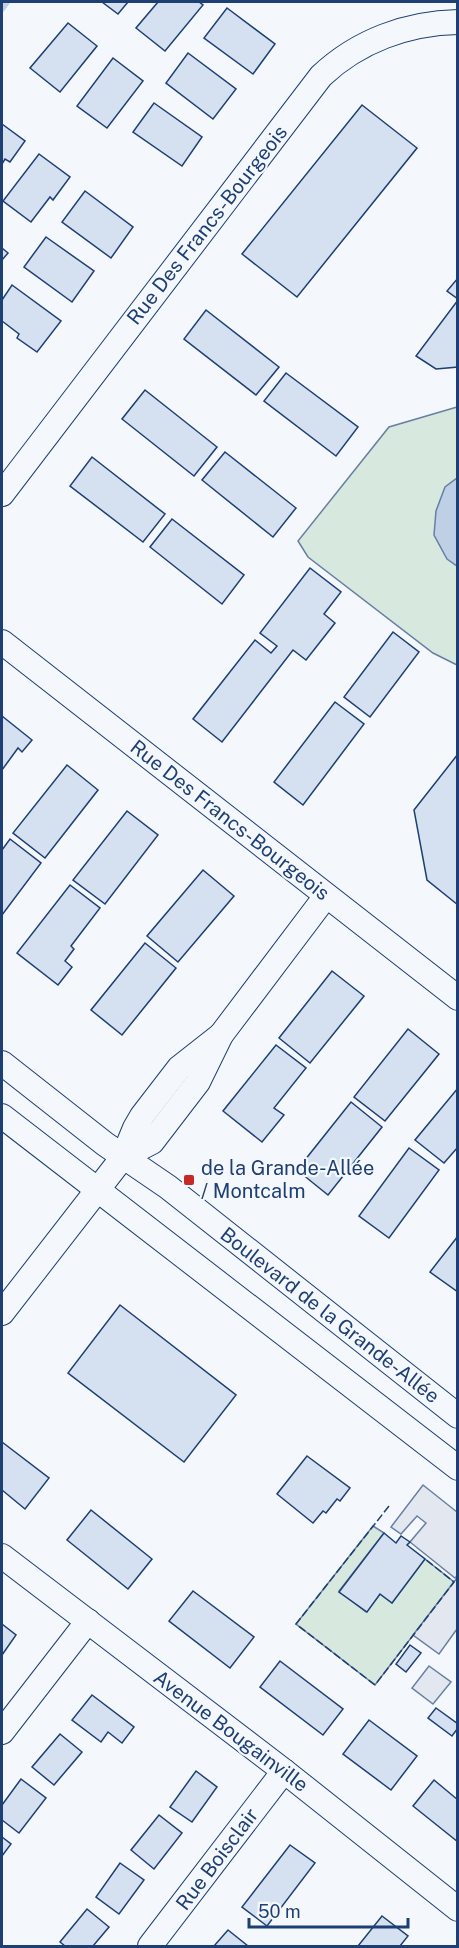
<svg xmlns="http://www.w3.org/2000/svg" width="459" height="1948" font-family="'Public Sans',sans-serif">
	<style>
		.green { fill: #d7e8df; stroke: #687fa3; stroke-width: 1.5 }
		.parking { fill: #e3e8f0; stroke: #687fa3; stroke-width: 1.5 }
		.water { fill: #bed0e5; stroke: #687fa3; stroke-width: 1.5 }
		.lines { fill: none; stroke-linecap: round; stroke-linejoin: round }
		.stream { stroke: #bed0e5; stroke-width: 6 }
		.building { fill: #d5e0f0; stroke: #1d3f73; stroke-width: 1.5 }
		.minor-casing { stroke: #1d3f73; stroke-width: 26 }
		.minor { stroke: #f4f7fb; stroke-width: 24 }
		.fence { stroke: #1d3f73; stroke-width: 1.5; stroke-dasharray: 8 3; stroke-linecap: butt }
		.poi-dot { fill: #c62828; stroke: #f4f7fb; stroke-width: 2 }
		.labels { text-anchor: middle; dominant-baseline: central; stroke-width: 4.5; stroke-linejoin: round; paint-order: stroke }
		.street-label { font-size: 20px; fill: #1d3f73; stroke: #f4f7fb }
		.poi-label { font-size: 20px; fill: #1d3f73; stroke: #f4f7fb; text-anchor: start }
	</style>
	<rect width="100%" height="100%" fill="#f4f7fb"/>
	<g class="green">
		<path d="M457,407v258l-24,-12 -125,-96 -10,-16 91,-114z"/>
		<path d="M373,1526l11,7 -45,58 27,21 14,-18 12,9 33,-44 29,23 -79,103 -79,-61z"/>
	</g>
	<g class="parking">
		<path d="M423,1485l34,27 1,63 -3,3 -45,-36 16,-19 -9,-7 -16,18 -10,-7z"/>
		<path d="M457,1578v51l-18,25 -26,-19z"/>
		<path d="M429,1666l22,16 -18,22 -21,-16z"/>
	</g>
	<path class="water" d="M457,478v88l-10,-7 -13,-24 2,-24 9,-24z"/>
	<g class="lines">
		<path class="stream" d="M2,9l5,-7"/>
	</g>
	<g class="building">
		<path d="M102,2h26l-10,12z"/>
		<path d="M158,2h41l4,3 -38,46 -29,-23z"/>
		<path d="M227,8l48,36 -22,30 -49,-36z"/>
		<path d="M68,23l29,23 -37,46 -30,-24z"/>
		<path d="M188,53l48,36 -23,30 -47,-36z"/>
		<path d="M113,58l30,23 -36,47 -30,-22z"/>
		<path d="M154,103l48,34 -20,29 -49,-34z"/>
		<path d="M362,105l55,43 -120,149 -55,-43z"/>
		<path d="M2,124l23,17 -15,21 -5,-3 -3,5z"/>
		<path d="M39,154l31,23 -17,23 -3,-3 -19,25 -28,-21z"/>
		<path d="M85,191l48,36 -22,31 -49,-36z"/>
		<path d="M46,237l48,34 -22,31 -48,-35z"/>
		<path d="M2,248l6,5 -6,7z"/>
		<path d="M458,278v21l-11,-8z"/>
		<path d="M12,285l49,36 -24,31 -20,-14 2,-4 -17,-13v-21z"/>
		<path d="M458,300v67l-22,2 -20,-13z"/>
		<path d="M206,310l73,57 -23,28 -72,-56z"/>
		<path d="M286,373l72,54 -22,29 -72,-55z"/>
		<path d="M145,390l72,57 -23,29 -72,-57z"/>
		<path d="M225,452l71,56 -23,29 -71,-57z"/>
		<path d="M92,457l73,57 -22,28 -73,-56z"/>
		<path d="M172,519l72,56 -22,29 -72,-57z"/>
		<path d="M310,568l31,24 -17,22 11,9 -29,37 -13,-10 -71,92 -29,-23 62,-79 16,13 6,-7 -17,-13z"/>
		<path d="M393,632l26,20 -49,65 -26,-20z"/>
		<path d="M335,702l29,22 -61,81 -29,-23z"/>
		<path d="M2,716l30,24 -10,12 -4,-4 -16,22z"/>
		<path d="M458,754v151l-31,-25 -13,-70z"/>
		<path d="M67,765l31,25 -53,68 -32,-25z"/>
		<path d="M127,811l31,24 -53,69 -32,-24z"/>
		<path d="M10,839l31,24 -39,52v-65z"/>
		<path d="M203,870l31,26 -56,66 -31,-26z"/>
		<path d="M70,885l30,23 -29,38 3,3 -9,12 7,6 -14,18 -41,-32z"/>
		<path d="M145,943l31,25 -54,67 -31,-25z"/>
		<path d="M332,971l32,25 -54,67 -31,-25z"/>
		<path d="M408,1029l31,25 -54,67 -31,-24z"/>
		<path d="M276,1045l30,23 -32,40 10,7 -22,27 -39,-31z"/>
		<path d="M458,1088v59l-14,16 -29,-23z"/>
		<path d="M351,1102l31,25 -54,68 -31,-25z"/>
		<path d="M409,1148l30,22 -50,68 -30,-22z"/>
		<path d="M458,1236v56l-28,-20z"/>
		<path d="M120,1305l116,90 -52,67 -116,-89z"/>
		<path d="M2,1442l47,36 -24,31 -23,-19z"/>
		<path d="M307,1456l43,32 -10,13 -3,-2 -11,14 -3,-2 -10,12 -36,-29z"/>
		<path d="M91,1510l61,49 -24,30 -61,-49z"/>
		<path d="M384,1533l12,10 5,-7 9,6 -3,3 18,14 -33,44 -12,-9 -13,18 -28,-20z"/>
		<path d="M193,1591l61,46 -24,31 -61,-47z"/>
		<path d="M2,1624l14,11 -14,20z"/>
		<path d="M410,1645l11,8 -15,19 -10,-8z"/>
		<path d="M280,1661l63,48 -20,26 -63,-48z"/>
		<path d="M92,1695l42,32 -12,16 -14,-11 -7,10 -29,-22z"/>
		<path d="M436,1708l22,16v4l-6,8 -24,-18z"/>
		<path d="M369,1720l48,36 -26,34 -48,-36z"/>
		<path d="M60,1734l22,18 -28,33 -22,-18z"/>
		<path d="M196,1771l21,16 -25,35 -22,-15z"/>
		<path d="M21,1779l25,19 -27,35 -17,-13v-15z"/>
		<path d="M434,1780l24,20v42l-45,-36z"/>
		<path d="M159,1815l23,18 -28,36 -23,-19z"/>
		<path d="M2,1837l9,7 -9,12z"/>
		<path d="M290,1845l25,18 -48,63 -25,-19z"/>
		<path d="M120,1863l24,17 -25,34 -23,-17z"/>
		<path d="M87,1909l22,18 -16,19h-28l-5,-4z"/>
		<path d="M382,1916l26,20 -8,10h-42z"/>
		<path d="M228,1930l20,16h-34z"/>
	</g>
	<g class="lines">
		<g class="minor-casing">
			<g id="minor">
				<path d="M2,494l319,-418c37,-35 86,-53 137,-54"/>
				<path d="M2,642l456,356"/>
				<path d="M2,1063l103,81 63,43 290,229"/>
				<path d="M2,1116l456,352"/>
				<path d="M123,1157l29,-15 46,-60 23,-47 105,-139"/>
				<path d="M2,1313l121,-156 12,-29 7,-12 37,-48 42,-33"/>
				<path d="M2,1556l282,215 174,138"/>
				<path d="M2,1732l86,-111"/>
				<path d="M150,1946l134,-175"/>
			</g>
		</g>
		<use href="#minor" class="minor"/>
		<path class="fence" d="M389,1506l-93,118 79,61 79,-103 -29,-23"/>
	</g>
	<rect class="poi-dot" x="183" y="1174" width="12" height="12" rx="3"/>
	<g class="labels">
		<g class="street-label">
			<text transform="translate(207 225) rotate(-52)">Rue Des Francs-Bourgeois</text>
			<text transform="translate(230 820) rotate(38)">Rue Des Francs-Bourgeois</text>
			<text transform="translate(330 1315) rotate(38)">Boulevard de la Grande-Allée</text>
			<text transform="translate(231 1731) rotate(37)">Avenue Bougainville</text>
			<text transform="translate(217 1859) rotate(-53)">Rue Boisclair</text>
		</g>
		<g class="poi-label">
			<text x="201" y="1168">de la Grande-Allée<tspan x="201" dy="23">/ Montcalm</tspan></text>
		</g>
	</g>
	<rect width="459" height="1948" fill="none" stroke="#1d3f73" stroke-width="6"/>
	<path d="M249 1918v9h159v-9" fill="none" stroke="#1d3f73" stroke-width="3"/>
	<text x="258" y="1918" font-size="18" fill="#1d3f73" stroke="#f4f7fb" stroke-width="4.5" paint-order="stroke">50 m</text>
</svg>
